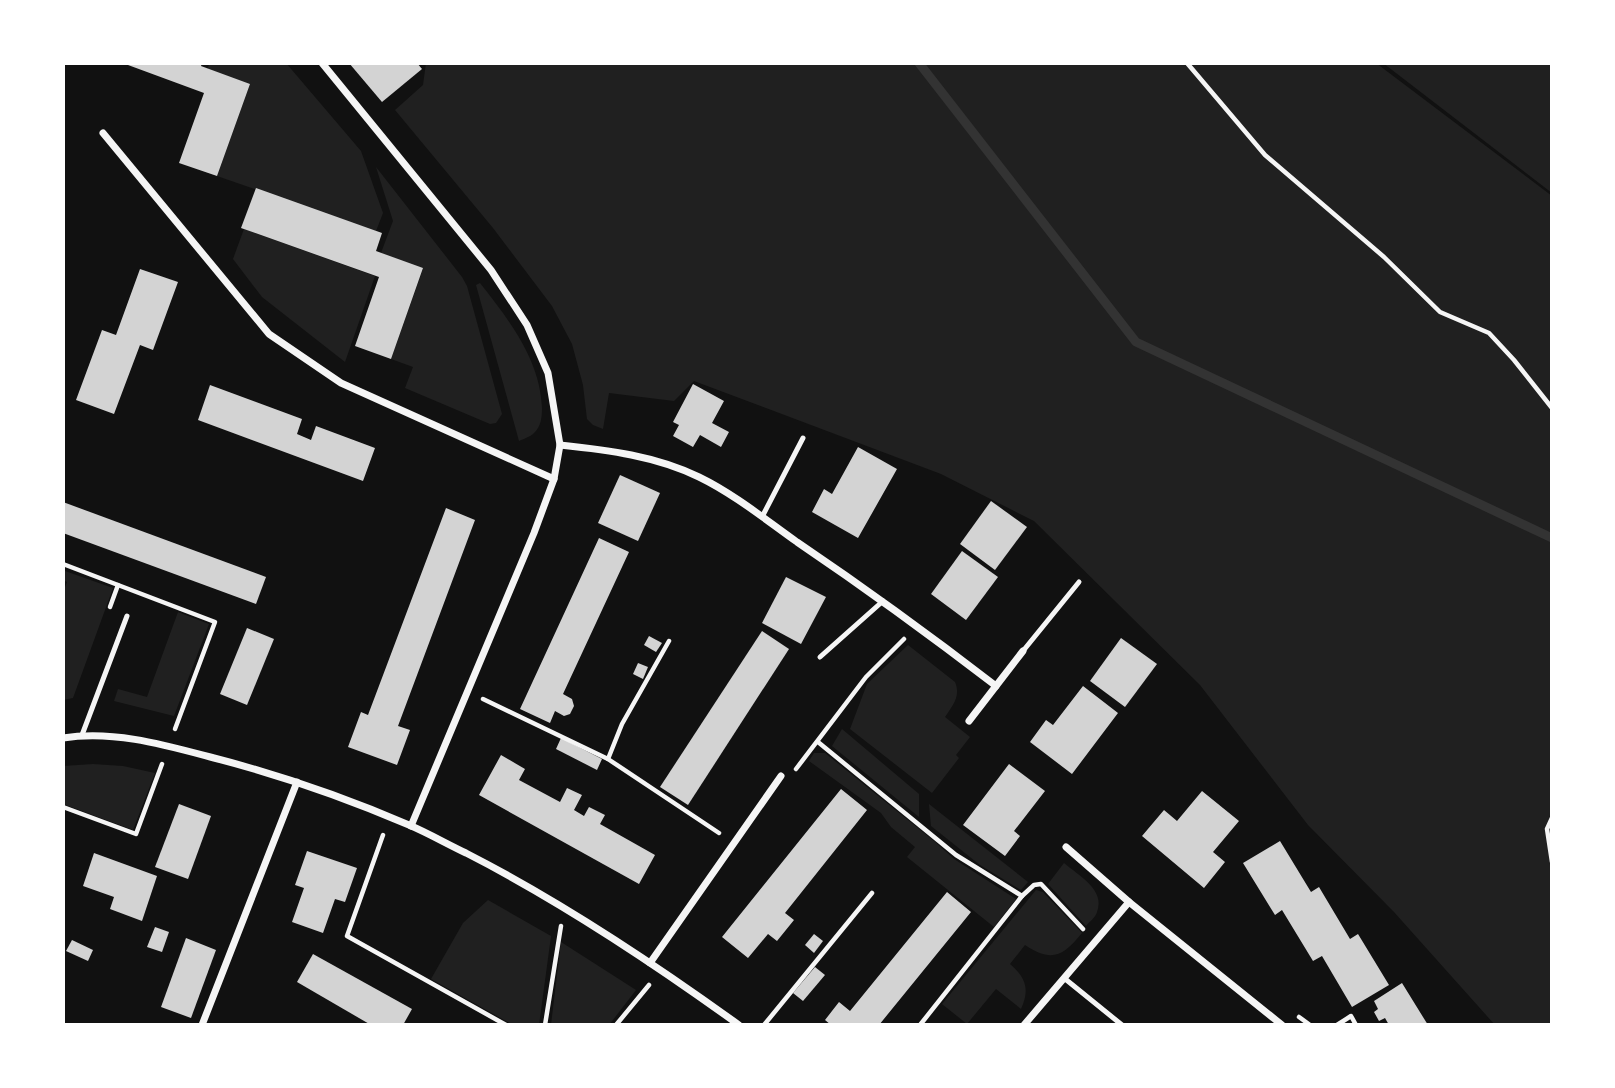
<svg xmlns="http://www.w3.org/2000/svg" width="1615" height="1088" font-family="Rubik,sans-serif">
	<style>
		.green { fill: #202020 }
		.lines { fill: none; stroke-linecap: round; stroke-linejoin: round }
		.stream { stroke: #333; stroke-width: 9 }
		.building { fill: #d3d3d3 }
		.path { stroke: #f5f5f5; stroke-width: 4.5 }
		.service { stroke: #f5f5f5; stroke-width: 5 }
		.minor { stroke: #f5f5f5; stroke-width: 7 }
	</style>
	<rect width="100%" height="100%" fill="#111"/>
	<g class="green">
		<path d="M209,63h77l75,88 22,62 -7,18 -159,-55 33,-92 -42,-15z"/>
		<path d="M426,63h950l176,133v829h-57l-101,-113 -86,-87 -108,-140 -166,-164 -93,-47 -247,-93 -20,20 -65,-8 -6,36 -10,-4 -6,-6 -4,-34 -11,-41 -20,-38 -59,-78 -98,-118 28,-25z"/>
		<path d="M1383,63h169v130z"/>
		<path d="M376,167l86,110 5,9 35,128 -6,9 -6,1 -85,-36 8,-21 -22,-8 32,-90 -42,-16 12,-32z"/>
		<path d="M244,229l131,47 -30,86 -83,-65 -29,-38z"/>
		<path d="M480,283c29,37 60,76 62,125 0,9 -1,19 -8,25 -4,4 -11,6 -15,8l-43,-156z"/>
		<path d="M65,571l48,17 -40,110 -10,2v-108l4,-10 -4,-2z"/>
		<path d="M178,612l31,12 -35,92 -60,-15 4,-12 29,8z"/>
		<path d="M908,645l47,37c6,14 -2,23 -10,35l25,20 -14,18 3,3 -27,35 -82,-64 17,-45z"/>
		<path d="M842,729l77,65v23l-87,-71z"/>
		<path d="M814,753h11l109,88 20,18 62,40 -22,28 -87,-70 8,-10 -24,-20 -10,-14 -72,-52z"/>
		<path d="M93,764l30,2 32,7 -22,57 -70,-26v-38z"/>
		<path d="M929,804l99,78 -7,8 -41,-25 -49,-39z"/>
		<path d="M1064,863c14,12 42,27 33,49 -1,5 -8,10 -11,14l-38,-42z"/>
		<path d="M1036,890l7,2 39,41c-19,23 -30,30 -57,12l-15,19c16,14 20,25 11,45l-25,-20 -29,35 -25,-20z"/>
		<path d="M488,900l63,36 -12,89h-26l-82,-46 32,-56z"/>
		<path d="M561,942l75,48 -27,35h-58z"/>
	</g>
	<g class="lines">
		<path class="stream" d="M919,63l217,279 416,196"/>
	</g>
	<g class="building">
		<path d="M129,63h73l-1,3 49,18 -33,92 -38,-13 25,-70 -76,-28z"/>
		<path d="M349,63h68l5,6 -40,33z"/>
		<path d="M256,188l126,45 -6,18 47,17 -32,91 -36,-13 24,-69 -138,-49z"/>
		<path d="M140,269l38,13 -25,68 -13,-5 -26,69 -38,-14 26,-70 14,5z"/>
		<path d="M693,384l31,17 -12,22 17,9 -8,15 -21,-12 -7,12 -20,-11 6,-11 -6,-3z"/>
		<path d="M210,385l92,34 -5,15 14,6 5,-14 59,22 -12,33 -165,-61z"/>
		<path d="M858,447l39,22 -39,69 -46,-26 12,-23 8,5z"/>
		<path d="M620,475l40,18 -22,48 -40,-18z"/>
		<path d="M991,501l36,26 -32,43 -35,-26z"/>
		<path d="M63,502l203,75 -10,27 -193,-71z"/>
		<path d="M446,508l29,12 -77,206 12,4 -13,35 -49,-18 13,-35 7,3z"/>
		<path d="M599,538l30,14 -66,142 9,5 2,7 -4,8 -6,2 -9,-5 -5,12 -30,-14z"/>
		<path d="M962,551l36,26 -32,43 -35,-26z"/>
		<path d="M786,577l40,20 -25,47 -39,-21z"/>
		<path d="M247,628l27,11 -27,66 -27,-11z"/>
		<path d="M762,631l27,18 -101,156 -28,-18z"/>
		<path d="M649,636l13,7 -6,9 -12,-7z"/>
		<path d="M1121,638l36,26 -32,43 -35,-26z"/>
		<path d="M638,663l10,4 -5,12 -10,-5z"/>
		<path d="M1083,686l35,27 -46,61 -42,-32 16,-22 7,5z"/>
		<path d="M561,738l41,21 -5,11 -41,-21z"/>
		<path d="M501,755l24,14 -6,11 41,22 7,-14 15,7 -8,15 10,6 5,-9 16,8 -5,9 55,31 -16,29 -160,-89z"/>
		<path d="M1009,764l36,27 -31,40 6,5 -15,20 -42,-31z"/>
		<path d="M841,789l26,21 -82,103 9,7 -17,21 -9,-7 -20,24 -26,-21z"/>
		<path d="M1202,791l37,30 -26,31 12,10 -21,26 -62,-52 22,-26 13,11z"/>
		<path d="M179,804l32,12 -23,63 -33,-12z"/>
		<path d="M1280,841l31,51 8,-5 31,52 8,-5 31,51 -37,22 -30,-51 -9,5 -31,-51 -7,5 -32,-52z"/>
		<path d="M307,851l50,17 -12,34 -10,-3 -12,34 -31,-11 12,-34 -9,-3z"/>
		<path d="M94,853l63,23 -15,45 -32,-12 4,-12 -31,-11z"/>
		<path d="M947,892l24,20 -92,113h-48l-6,-5 14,-18 11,9z"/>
		<path d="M155,927l14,5 -7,20 -15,-5z"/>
		<path d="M814,934l9,7 -9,12 -9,-8z"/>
		<path d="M186,938l30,12 -25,68 -30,-11z"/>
		<path d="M72,940l21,10 -5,11 -22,-10z"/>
		<path d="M313,954l99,55 -9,16h-32l-74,-43z"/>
		<path d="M815,967l10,8 -22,26 -10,-8z"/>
		<path d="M1402,983l21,34 5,8h-39l-4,-7 -6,3 -5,-9 4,-3 -4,-8z"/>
	</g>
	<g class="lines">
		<g class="path">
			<path d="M1187,63l78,92 119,102 56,55 49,21 25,27 38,48"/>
			<path d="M63,564l152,58 -40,107"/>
			<path d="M110,607l8,-22"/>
			<path d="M669,641l-47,83 -14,35 111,74"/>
			<path d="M483,699l125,60"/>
			<path d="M818,742l138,113 66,41 12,-11 7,-1 42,45"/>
			<path d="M796,769l70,-92 38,-38"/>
			<path d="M63,807l73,27 26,-70"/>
			<path d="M1552,818l-5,11 5,33"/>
			<path d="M383,835l-36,101 159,89"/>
			<path d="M1299,1017l11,8"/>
			<path d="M545,1025l16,-99"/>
			<path d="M616,1025l33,-40"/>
			<path d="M764,1025l108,-132"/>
			<path d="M920,1025l102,-129"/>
			<path d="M1337,1025l14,-9 5,9"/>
		</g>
		<g class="service">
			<path d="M762,517l41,-79"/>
			<path d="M1023,651l56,-69"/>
			<path d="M820,657l63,-56"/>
			<path d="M82,735l45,-119"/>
			<path d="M1064,978l58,47"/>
		</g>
		<g class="minor">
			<path d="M322,63l169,207 36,55 21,48 12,72 -6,34 -20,54 -123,293"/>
			<path d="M103,133l166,201 72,49 213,96"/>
			<path d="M560,445c48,5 96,11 139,32 35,17 67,43 98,65 68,46 134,94 199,144l-27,35"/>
			<path d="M996,686l27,-35"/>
			<path d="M63,738c51,-8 102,7 151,20 66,17 132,40 195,67 19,8 38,19 57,28 96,49 186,109 273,172"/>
			<path d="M1066,847l63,55 153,123"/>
			<path d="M650,963l131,-187"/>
			<path d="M202,1025l95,-243"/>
			<path d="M1024,1025l105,-123"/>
		</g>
	</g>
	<rect width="1615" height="1088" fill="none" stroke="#ffffff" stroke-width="130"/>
</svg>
